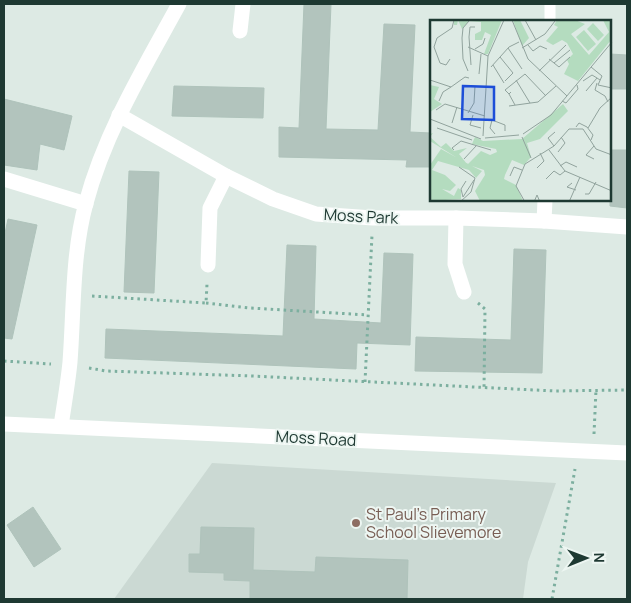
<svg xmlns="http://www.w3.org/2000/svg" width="631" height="603" font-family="Manrope,sans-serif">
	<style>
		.built { fill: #cbd9d3 }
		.building { fill: #b2c4bd; stroke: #afc3bb }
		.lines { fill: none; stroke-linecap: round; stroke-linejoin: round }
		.path { stroke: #7caf9f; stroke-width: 3; stroke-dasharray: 2.5 4; stroke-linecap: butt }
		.lane { stroke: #fff; stroke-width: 11 }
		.street { stroke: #fff; stroke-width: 15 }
		.education-dot { fill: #8d6e63; stroke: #edf6f2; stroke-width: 2 }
		.labels { text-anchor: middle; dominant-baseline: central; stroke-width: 4; stroke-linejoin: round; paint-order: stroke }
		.street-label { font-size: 16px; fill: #1e3932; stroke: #edf6f2 }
		.education-label { font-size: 16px; fill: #785e54; stroke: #edf6f2; text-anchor: start }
		.inset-road { fill: none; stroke: #91a39d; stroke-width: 1 }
		.view { fill: #1d4ed8; fill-opacity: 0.15; stroke: #1d4ed8; stroke-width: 2.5 }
		.inset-edge { fill: none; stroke: #1e3932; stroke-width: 2.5 }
	</style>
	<rect width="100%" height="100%" fill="#ddeae4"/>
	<path class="built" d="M212,463l344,20 -28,79 -5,37h-409z"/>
	<g class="building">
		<path d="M304,4h27l-5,125 52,1 6,-106 31,1 -5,107 21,1v34h-25l1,-7 -128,-3v-30l20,1z"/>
		<path d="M610,54l17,1v34h-17z"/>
		<path d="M174,86l90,2 -1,30 -91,-2z"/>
		<path d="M4,99l68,17 -8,34 -24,-6 -3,26 -33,-5z"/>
		<path d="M610,150h17v58l-17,-2z"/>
		<path d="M129,171l30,1 -5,121 -30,-1z"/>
		<path d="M8,219l29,6 -25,114 -8,-1v-100z"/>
		<path d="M287,245l29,1 -2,73 67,4 3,-70 29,1 -3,91 -53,-2 -1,26 -251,-11 1,-29 177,7z"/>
		<path d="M514,249l32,1 -4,123 -127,-2 1,-34 95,3z"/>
		<path d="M33,507l28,42 -27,18 -27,-42z"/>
		<path d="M201,527l53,1 -1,42 62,2 1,-15 92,3 -1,39h-157v-18l-26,-1v-7l-35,-1v-18h11z"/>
	</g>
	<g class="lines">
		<g class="path">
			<path d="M92,296l114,7 1,-19"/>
			<path d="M206,303l44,5 118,7"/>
			<path d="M478,303l7,6 -1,80"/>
			<path d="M4,361l47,3"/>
			<path d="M89,368l17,3 146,5 303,15 72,-1"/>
			<path d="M365,382l7,-147"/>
			<path d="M594,434l2,-44"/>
			<path d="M552,599l23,-130"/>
		</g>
		<path class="lane" d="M550,21v-17"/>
		<g class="street">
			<path d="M240,31l3,-27"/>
			<path d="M119,115l107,61 47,23 43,15 57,4h83l88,3 83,6"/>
			<path d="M4,179l82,25"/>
			<path d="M456,218l-1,46 9,28"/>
			<path d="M544,221l1,-21"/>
			<path d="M208,265l2,-57 16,-32"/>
			<path d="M4,424l623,29"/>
			<path d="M61,426c3,-21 7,-43 9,-64 4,-53 2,-108 16,-159 19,-71 58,-135 93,-199"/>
		</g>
	</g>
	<circle class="education-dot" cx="356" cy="523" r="5"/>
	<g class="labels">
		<g class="street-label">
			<text transform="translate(361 216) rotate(3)">Moss Park</text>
			<text transform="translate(316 438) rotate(3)">Moss Road</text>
		</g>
		<g class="education-label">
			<text x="366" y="514">St Paul's Primary<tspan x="366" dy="18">School Slievemore</tspan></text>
		</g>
	</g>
	<g transform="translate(430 20)">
		<rect width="181" height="181" fill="#ddeae4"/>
		<path d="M24,0h48l-14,34h-4l7,-19 -6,-3 -3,8h-7v-6l6,-3v-9l-12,-1 -7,8 -4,-9 -1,5h-3zM83,0h7l9,18 -7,8zM127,0h18l10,4 -14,10 18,21 20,-23 -6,-12h8v20l-33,41 -14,-7 5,-10 -2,-4 6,-6 -6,-11 -5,-3 -9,5 -7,-4 12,-14 -4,-2zM163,3l11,12 -6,6 -11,-12zM154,10l12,14 -8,7 -12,-14zM0,65l9,2 -5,12 8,5 -12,8zM133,84l5,7 -28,28 -13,4 4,14 -7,8 -12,-5 -7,15 -1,4 12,6 7,16h-43l-5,-10 10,-16 -1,-5 -12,-4 10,5 -6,7 -7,-8 -31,-9 -6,9 13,5 11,10 -6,6 -8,-2 12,7 4,-8 3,2v9l-31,2v-36l11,-16 31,17 -4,-2 13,-13 9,4 7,-3 -1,-3 -24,-5 3,-7 8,4 39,-2zM3,113l-3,4 11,10 5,-4 8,8 13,-3 -8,6 8,10 -37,-23v-7z" fill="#b4dcbf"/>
		<path class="inset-road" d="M82,0l16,39 39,37M95,0l11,20M98,25l5,6 7,-5 7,3M38,27l20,9M78,28l14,21M92,28l23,-14 10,-13M45,29l8,-5 2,-6M70,37l13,16 -8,8M20,39l-4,6 -6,-2 -6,-16 3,-9 15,-10 2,-8M119,39l10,8 11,-10M124,43l16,-13M41,45l-2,-28 1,-10h5M63,45l11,18M61,47l18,-20 10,-5M161,47l11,9 -4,9 14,3M38,51l-5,-12 -1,-21 1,-10 6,-7M109,51l27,-26M49,54l2,-20M0,60l21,7 14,-10 4,1M86,60l14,23M153,61l9,-6 5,3M167,63l-2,7 10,6 3,6M156,71l11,-13 3,2M81,72l-2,2 6,11M79,74l-4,-4 20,-16 21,22M9,81l4,-9 8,-5M132,81l4,2 12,-14 -1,-4M79,86l29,-4 18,-16M6,90l9,-6 40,12M38,93l6,-10 1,-17M43,95l-3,10 11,3M0,99l51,20M22,103l5,-16M146,107l3,-4 8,4 6,8 -2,5M7,108l35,12M158,108l12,-20 12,-11M65,114l-5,-6 2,-8 13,5v6M93,114l28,-19 61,-73M53,116l5,-80 16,-36M92,117l9,21M55,118l34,-3M124,126l-6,-8 7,-6M164,126l-8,9 8,4M24,130l-2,-2 9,-7 30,9M119,130l16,21 47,20M128,132l7,-9 -4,-6M34,139l12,-13M130,146l6,-4 11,5M29,147l16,11 -4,14 -11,10M107,148l7,-7 -4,-8M80,156l4,-9 8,3M116,159l8,-8 6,4 5,-4M142,163l-5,4 9,3M155,174h4l7,-12M33,177l11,-17M33,177l-2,-8 5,-8M95,182l-9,-16 9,-22 29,-18 15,-17h14l13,20 16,6M104,182l3,-7 3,7M139,182l11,-25"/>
		<path class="view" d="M33,66l31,1v33l-32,-1z"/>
		<rect width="181" height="181" class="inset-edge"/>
	</g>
	<rect width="631" height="603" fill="none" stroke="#1e3932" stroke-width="10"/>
	<g transform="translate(586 558) rotate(89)" stroke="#edf6f2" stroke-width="4" paint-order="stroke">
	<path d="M0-4L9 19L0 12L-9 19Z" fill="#1e3932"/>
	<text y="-8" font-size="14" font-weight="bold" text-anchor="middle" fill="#1e3932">N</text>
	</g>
</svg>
